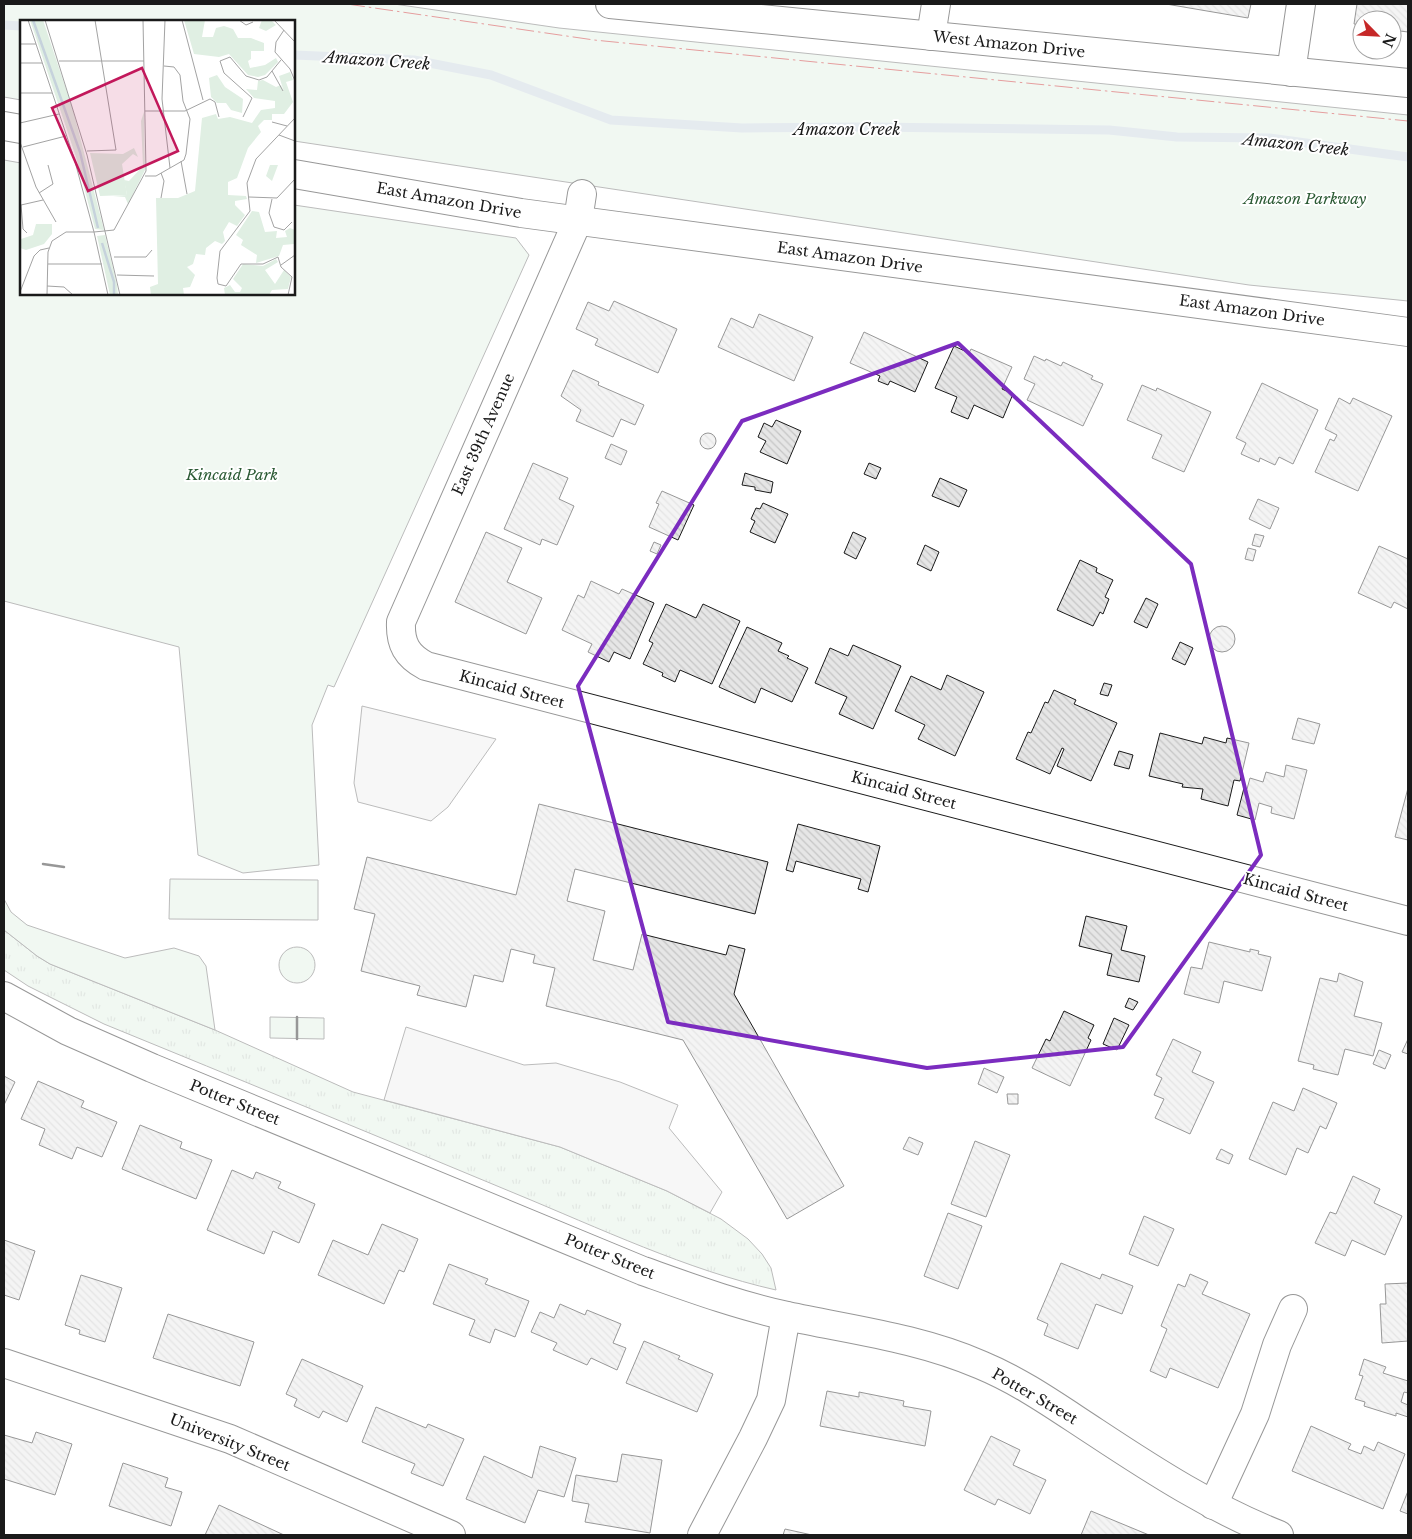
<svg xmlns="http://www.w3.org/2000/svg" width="1412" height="1539" font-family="'Libre Baskerville',serif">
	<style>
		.grass { fill: url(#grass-tufts); stroke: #6a6a6a }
		.green { fill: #e0efe3; stroke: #6a6a6a }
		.parking { fill: #ededed; stroke: #6a6a6a }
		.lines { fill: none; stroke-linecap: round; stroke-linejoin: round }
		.stream { stroke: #c6d2dc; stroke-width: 9 }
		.building { fill: url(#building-back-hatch); stroke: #1a1a1a }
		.minor-casing { stroke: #1a1a1a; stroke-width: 30 }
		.major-casing { stroke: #1a1a1a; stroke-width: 30 }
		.minor { stroke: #fff; stroke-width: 28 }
		.major { stroke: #fff; stroke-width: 28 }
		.wall { stroke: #1a1a1a; stroke-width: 2.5 }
		.power { stroke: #c62828; stroke-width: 1; stroke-dasharray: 18 4 2.5 4; stroke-linecap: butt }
		.marked { fill: none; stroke: #7b2cbf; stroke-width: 4; stroke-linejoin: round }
		.labels { text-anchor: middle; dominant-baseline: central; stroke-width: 4; stroke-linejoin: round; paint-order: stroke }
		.street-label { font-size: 15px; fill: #1a1a1a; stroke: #fff }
		.park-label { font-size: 15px; font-style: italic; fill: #2b5a34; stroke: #fff }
		.water-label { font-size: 16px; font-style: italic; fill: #1a1a1a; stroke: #fff }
		.inset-river { fill: none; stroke: #c6d2dc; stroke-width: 2.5 }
		.inset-road { fill: none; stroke: #a3a3a3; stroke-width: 1 }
		.view { fill: #c2185b; fill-opacity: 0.15; stroke: #c2185b; stroke-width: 2.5 }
		.inset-edge { fill: none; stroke: #1a1a1a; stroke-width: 2.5 }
	</style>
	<defs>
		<pattern id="grass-tufts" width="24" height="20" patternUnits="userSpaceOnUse" patternTransform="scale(1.25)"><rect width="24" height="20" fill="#e0efe3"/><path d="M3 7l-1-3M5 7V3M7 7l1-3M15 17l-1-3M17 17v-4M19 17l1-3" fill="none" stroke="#c0ccc2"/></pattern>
		<pattern id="building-back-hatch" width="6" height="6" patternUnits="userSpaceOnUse" patternTransform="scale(1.25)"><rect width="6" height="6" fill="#e6e6e6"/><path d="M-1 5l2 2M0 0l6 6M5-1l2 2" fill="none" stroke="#c5c5c5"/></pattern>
	</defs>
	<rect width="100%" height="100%" fill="#fff"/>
	<path class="grass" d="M4,930l33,26 13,8 165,66 138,62 207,55 107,44 54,28 27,20 14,15 9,14 5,22c-89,-20 -177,-62 -262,-97 -137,-57 -273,-113 -410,-169l-76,-38 -24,-16z"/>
	<g class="green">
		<path d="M4,4h390l165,24 849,87v186l-159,-16 -955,-144v-120h-273v79l-17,-3z"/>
		<path d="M4,160l17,3v131h273v-89l222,33 13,17 -195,432 -6,-2 -16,40 7,140 -76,8 -45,-18 -19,-208 -175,-46z"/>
		<path d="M170,879l148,1v40l-149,-1z"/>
		<path d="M4,899l7,13 16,13 98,33 49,-10 25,8 7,10 9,64 -165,-66 -13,-8 -33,-26z"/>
		<circle cx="297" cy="965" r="18"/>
		<path d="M270,1017l54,1v21l-54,-1z"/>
	</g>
	<g class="parking">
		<path d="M362,706l134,33 -48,68 -17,14 -73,-19 -4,-19z"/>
		<path d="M406,1027l118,38 32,-2 64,19 58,23 -9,23 53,64 -12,21 -43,-22 -107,-44 -176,-47z"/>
	</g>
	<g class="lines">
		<g class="stream">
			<path d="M4,25l17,1"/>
			<path d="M294,55l120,5 77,15 120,45 131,8 127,-1 240,3 68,7 92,1 139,19"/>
		</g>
	</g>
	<g class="building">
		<path d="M1166,4h85l-3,14z"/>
		<path d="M1357,4h51v28l-16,-2v-10h-30v5l-8,-1z"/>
		<path d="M614,301l63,28 -19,44 -63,-28 3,-6 -22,-10 12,-27 21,9z"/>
		<path d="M759,314l54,23 -19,44 -76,-34 13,-29 22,10z"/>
		<path d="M864,332l64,30 -13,30 -25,-11 -2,4 -10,-4 2,-5 -30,-13z"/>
		<path d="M954,346l15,7 2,-4 41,18 -10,22 11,5 -10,24 -29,-13 -6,14 -17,-7 6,-15 -22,-9z"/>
		<path d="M1034,356l11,5 1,-2 15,7 2,-4 30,14 -2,3 12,5 -20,42 -56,-26 8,-16 -11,-5z"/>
		<path d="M573,370l26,12 -1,3 46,20 -9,20 -14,-6 -8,18 -37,-16 5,-11 -20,-14z"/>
		<path d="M1262,383l56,27 -25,54 -14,-7 -4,8 -15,-7 -1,4 -18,-8 5,-11 -10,-5z"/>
		<path d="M1142,385l14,6 1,-3 54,24 -27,60 -32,-14 10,-23 -35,-15z"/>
		<path d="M1339,398l11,6 3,-6 39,18 -34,75 -43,-19 15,-33 4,2 3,-6 -12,-6z"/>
		<path d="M776,420l25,11 -14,33 -27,-12 6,-11 -8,-4 6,-14 8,4z"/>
		<circle cx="708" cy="441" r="8"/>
		<path d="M611,444l16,7 -6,14 -16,-7z"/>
		<path d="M533,463l35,15 -9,21 15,7 -17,39 -15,-6 -2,6 -36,-16z"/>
		<path d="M869,463l12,5 -5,11 -12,-5z"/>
		<path d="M745,473l28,9 -2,11 -16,-3v-3l-13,-2z"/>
		<path d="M940,478l27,12 -8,17 -27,-11z"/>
		<path d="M662,491l32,14 -16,35 -29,-13 10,-23 -3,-1z"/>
		<path d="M1258,499l21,9 -9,21 -21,-10z"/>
		<path d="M763,503l25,11 -13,29 -25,-11 5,-11 -4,-2 5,-11 4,1z"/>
		<path d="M486,532l36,16 -15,34 35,16 -16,36 -71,-32z"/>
		<path d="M853,532l13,6 -10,21 -12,-6z"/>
		<path d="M1255,534l9,2 -4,11 -8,-2z"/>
		<path d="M654,542l7,3 -4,9 -7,-3z"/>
		<path d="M925,545l14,7 -8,19 -14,-7z"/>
		<path d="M1379,546l29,13v50l-14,-7 -3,6 -33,-15z"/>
		<path d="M1248,548l8,2 -3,11 -8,-2z"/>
		<path d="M1080,560l17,8 -1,4 17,8 -8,17 4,2 -6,15 -3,-2 -7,14 -36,-16z"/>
		<path d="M591,581l28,13 3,-5 32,14 -24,56 -16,-7 -5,10 -21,-10 4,-8 -30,-14 16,-35 6,3z"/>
		<path d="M1146,598l12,6 -11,24 -13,-6z"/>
		<path d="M666,604l30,14 7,-14 37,17 -28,63 -32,-14 -5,12 -13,-6 1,-3 -20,-9 10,-21 -4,-2z"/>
		<circle cx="1222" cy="639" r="13"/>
		<path d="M747,627l35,16 -4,8 11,5 -2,2 21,10 -16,34 -31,-14 -6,15 -36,-16z"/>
		<path d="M1180,642l13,6 -8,17 -13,-6z"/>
		<path d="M853,645l48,21 -28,63 -34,-15 8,-17 -32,-14 15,-35 18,8z"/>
		<path d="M947,675l37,17 -29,64 -37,-17 7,-14 -30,-14 16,-35 30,14z"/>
		<path d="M1104,683l8,2 -4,11 -8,-2z"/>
		<path d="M1054,690l22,10 -2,4 43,19 -26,58 -34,-15 7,-17 -2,-1 -12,26 -34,-15 12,-27 3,1 14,-31 3,1z"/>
		<path d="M1298,718l22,6 -6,20 -22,-5z"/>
		<path d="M1160,733l42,11 2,-7 22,6 1,-5 22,5 -9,38 -6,-1 -6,26 -27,-7 2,-10 -21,-2 1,-3 -34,-8z"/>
		<path d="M1119,751l14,4 -4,14 -15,-4z"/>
		<path d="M1286,765l21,5 -13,49 -23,-6 1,-6 -13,-4 -4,17 -18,-5 7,-27 3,1 3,-11 13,4 3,-10 18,5z"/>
		<path d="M1408,788v52l-13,-3z"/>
		<path d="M539,804l229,58 -13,52 -180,-45 -8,32 38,10 -12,49 40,10 9,-36 84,21 3,-10 16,4 -11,45 110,192 -57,33 -104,-179 -137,-34 9,-38 -22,-5 2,-8 -24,-6 -8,33 -29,-7 -8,32 -49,-12 3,-9 -59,-15 14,-57 -21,-5 13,-52 149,38z"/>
		<path d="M798,824l82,22 -12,46 -10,-3 3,-10 -65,-18 -3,11 -7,-2z"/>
		<path d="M1086,916l41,10 -6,24 24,6 -6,26 -32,-7 5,-21 -33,-8z"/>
		<path d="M1209,942l41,10v-3l9,2 -1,3 13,3 -9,34 -38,-10 -5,22 -35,-9 7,-27 11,2z"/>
		<path d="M1339,973l24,9 -9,34 28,7 -9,33 -28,-7 -7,26 -25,-6 1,-4 -16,-4 22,-83 17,4z"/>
		<path d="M1129,998l9,4 -5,8 -8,-3z"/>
		<path d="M1064,1011l30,14 -6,13 3,2 -21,46 -38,-18 14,-29 4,2z"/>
		<path d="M1114,1018l15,7 -12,25 -14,-6z"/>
		<path d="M1173,1039l28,13 -9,20 22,10 -24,52 -35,-16 9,-19 -10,-4 8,-17 -6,-3z"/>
		<path d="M1408,1039v15l-6,-2z"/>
		<path d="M1379,1050l12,5 -6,14 -12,-5z"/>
		<path d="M984,1068l20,9 -7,16 -19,-9z"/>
		<path d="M4,1076l11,6 -11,23z"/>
		<path d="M38,1081l46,20 -3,6 36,15 -15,35 -25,-10 -5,12 -33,-14 6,-16 -24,-10z"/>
		<path d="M1303,1088l34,15 -11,26 -6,-3 -12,27 -11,-5 -11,27 -37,-16 24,-57 21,9z"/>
		<path d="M1007,1094h11v10h-10z"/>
		<path d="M140,1125l42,17 -2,6 32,12 -16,39 -74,-30z"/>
		<path d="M909,1137l14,6 -5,12 -15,-6z"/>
		<path d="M975,1141l35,14 -24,62 -35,-13z"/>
		<path d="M1221,1149l12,6 -4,9 -13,-5z"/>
		<path d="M232,1170l21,9 3,-7 25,10 -3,6 37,16 -16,39 -26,-12 -9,23 -57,-24z"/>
		<path d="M1353,1176l27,13 -6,14 28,13 -17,39 -33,-15 -7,16 -30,-13 15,-31 6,2z"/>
		<path d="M948,1213l34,13 -24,63 -34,-13z"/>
		<path d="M1144,1216l30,13 -16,37 -29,-12z"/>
		<path d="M382,1224l36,15 -14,33 -5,-2 -15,34 -66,-29 15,-35 35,15z"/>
		<path d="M4,1240l31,11 -16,49 -15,-5z"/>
		<path d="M1061,1263l39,16 2,-5 31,12 -11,28 -26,-10 -18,45 -34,-14 4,-11 -11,-5z"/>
		<path d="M449,1264l39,15 -3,5 44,17 -14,36 -20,-8 -5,14 -21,-8 6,-15 -42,-16z"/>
		<path d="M1190,1274l18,8 -6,12 48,20 -32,74 -48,-20 -4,10 -16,-7 17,-42 -6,-3 17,-42 7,3z"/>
		<path d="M81,1275l41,13 -17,54 -26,-8 1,-4 -15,-5z"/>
		<path d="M1408,1283v58l-26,2 -2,-39h6l-1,-20z"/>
		<path d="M560,1304l25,11 2,-5 34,14 -8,19 13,5 -9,22 -26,-12 -4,7 -34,-15 4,-7 -26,-11 9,-20 14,6z"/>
		<path d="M168,1314l86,28 -14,44 -87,-28z"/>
		<path d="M644,1341l36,15 -2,3 35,15 -16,38 -71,-29z"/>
		<path d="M302,1359l61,27 -16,36 -24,-11 -4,7 -25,-12 3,-7 -11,-5z"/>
		<path d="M1364,1359l22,8 -3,6 25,8v12l-4,-1 -3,10 7,3v12l-12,-4v3l-32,-10 1,-4 -10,-3 8,-23 -4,-1z"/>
		<path d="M827,1391l32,6v-5l45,9 -1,5 28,5 -6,35 -105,-20z"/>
		<path d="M376,1407l50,21 2,-4 36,15 -21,47 -32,-13 4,-9 -53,-22z"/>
		<path d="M1311,1426l40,18 -3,5 13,5 3,-8 10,5 4,-9 27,12 -22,55 -91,-38z"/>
		<path d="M36,1432l36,12 -17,51 -51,-16v-44l28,8z"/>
		<path d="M991,1436l29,14 -7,15 33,15 -16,34 -32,-15 -3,6 -31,-15z"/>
		<path d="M540,1446l36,12 -12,39 -26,-7 -13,33 -59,-24 18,-43 48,22z"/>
		<path d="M622,1454l40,6 -12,73 -65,-11 4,-18 -17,-3 4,-26 41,7z"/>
		<path d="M123,1463l45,15 -3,9 17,5 -11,34 -62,-20z"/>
		<path d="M1408,1491v23l-8,-3z"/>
		<path d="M219,1505l65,30h-79z"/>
		<path d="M1091,1511l58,24h-68z"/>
		<path d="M785,1529l27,6h-29z"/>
	</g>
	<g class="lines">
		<g class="minor-casing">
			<g id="minor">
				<path d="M931,36l5,-32"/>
				<path d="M1291,72l10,-68"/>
				<path d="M4,126l17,3"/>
				<path d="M294,174l227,39 887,119"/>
				<path d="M582,194l-4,26 -177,402c-1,22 6,34 25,44l982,255"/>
				<path d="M4,996l64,35 84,37 491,203c48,17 94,34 144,45 65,14 132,22 194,49 41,17 77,43 114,67 59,39 118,77 184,103"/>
				<path d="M4,1363l226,76 221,96"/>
				<path d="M1213,1505l42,-91 22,-69 16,-36"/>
				<path d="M702,1535l51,-97 18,-38 15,-84"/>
			</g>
		</g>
		<g class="major-casing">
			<path id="major" d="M610,4l798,79"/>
		</g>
		<use href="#minor" class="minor"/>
		<use href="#major" class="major"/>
		<g class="wall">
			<path d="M43,864l21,3"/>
			<path d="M297,1039v-22"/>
		</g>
		<path class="power" d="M347,4l247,36 814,81"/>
	</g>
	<path d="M0 0H1412V1539H0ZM958,343l233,221 70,291 -138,192 -196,21 -259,-46 -90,-336 164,-265z" fill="#fff" fill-opacity=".55" fill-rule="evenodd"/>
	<path class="marked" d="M958,343l233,221 70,291 -138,192 -196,21 -259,-46 -90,-336 164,-265z"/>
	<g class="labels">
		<g class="street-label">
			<text transform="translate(1009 44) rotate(6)">West Amazon Drive</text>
			<text transform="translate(449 200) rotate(10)">East Amazon Drive</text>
			<text transform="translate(850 257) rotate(8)">East Amazon Drive</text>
			<text transform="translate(1252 310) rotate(8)">East Amazon Drive</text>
			<text transform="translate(483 434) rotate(-66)">East 39th Avenue</text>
			<text transform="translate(512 689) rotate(15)">Kincaid Street</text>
			<text transform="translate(904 790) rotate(15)">Kincaid Street</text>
			<text transform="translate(1296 892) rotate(15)">Kincaid Street</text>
			<text transform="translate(235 1102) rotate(22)">Potter Street</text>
			<text transform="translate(610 1256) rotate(22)">Potter Street</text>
			<text transform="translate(1035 1396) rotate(30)">Potter Street</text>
			<text transform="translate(230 1442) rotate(22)">University Street</text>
		</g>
		<g class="park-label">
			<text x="1305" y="198">Amazon Parkway</text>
			<text x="232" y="474">Kincaid Park</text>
		</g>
		<g class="water-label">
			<text transform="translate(377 60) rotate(4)">Amazon Creek</text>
			<text x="847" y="129">Amazon Creek</text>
			<text transform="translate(1296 144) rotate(6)">Amazon Creek</text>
		</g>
	</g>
	<g transform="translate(20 20)">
		<rect width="275" height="275" fill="#fff"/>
		<path d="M124,92l1,58 -17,34 -3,-7 -12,-1 14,-1 -3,-15 5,1 14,-15 -2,-45z" fill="#e0efe3"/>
		<path d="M164,0h21l-3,17h11l3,-9 8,-2 9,3 5,9h13l13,5v8h-13v8l-3,2 2,7 15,-3 11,-7 2,4 -13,13 -7,2 -10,-2 -19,-21 -10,3 -25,-3zM242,0h9l5,5 -10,6 -7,-3zM270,52l3,8 -7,2 7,20 -9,12h-12v6h-8l-6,6 3,6 -13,16 -11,30 -9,4v13l18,1 1,3 -12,2v4l10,10 -8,11 -8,-4 -6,10 2,9 -3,3 -7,-3 -9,7 -1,7 -9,-1 -3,10 -6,3 8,8 -5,12 -7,1 1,7h-33l-1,-8 8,-3 -2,-86h22l17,-7 7,-73 14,-4 2,5 12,-2 22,6 9,-13 14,-2v-7l-21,-3 -8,-9 11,1 1,-9 5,-1 13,7 5,-2 3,7 -5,-16zM197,55l8,12 18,12 -1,14 -11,-3 -5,-7h-9l-6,-6 -2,-19zM250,145h8l-6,16 -6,-5zM232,191l7,1 6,20 12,-1 -1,7 11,-1 -2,-6 5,-3 5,2 -1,14 -11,1 -4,11 -23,7 1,-8 -16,-10 2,-5 -7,-5zM16,204h16v10l-8,10 -18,6 -6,-2v-13l1,4 12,-4zM256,239l2,3 -13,8 10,14 9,-14 7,7 -3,12 -16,1 -3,5h-44l-1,-7 6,-3 5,7h5l2,-4 -9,-9 10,-15 20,2z" fill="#e0efe3"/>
		<path d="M10,0h13l30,90 31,120 -9,-1 -19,-72zM114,128l4,9 -5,-3 -11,10 5,31 -27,1 -10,-43 33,1zM85,215l12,50 1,10h-8l-13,-59z" fill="#e0efe3"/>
		<path class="inset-river" d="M13,0l47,132 18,76M82,223l12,39v13"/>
		<path class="inset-road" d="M8,0l46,138 20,74h-28l-14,9 -4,11 -1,43M25,0l42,135 33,140M145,0l-3,79 8,69M162,0l21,80M219,0l7,5 7,-3M254,0l21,22M264,10l-8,12 -1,10 15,17 5,12M0,24h16M39,41h85M0,43h22M252,51l11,20M0,73h32M125,91h40l25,-12 5,3 4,15M223,97l9,-19 -28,-25 -4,-12 10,-4 16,19 13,4 8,-3 14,-17M252,102l15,4M0,103l39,-9M259,115l16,6M0,122l16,45 20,35M3,127l43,-11M67,131l29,-1 -21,-130M161,141l6,33M125,156h11l28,-16 2,-6 4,-35 -7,-18 -3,-26 -6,-8 -10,-1M19,173l14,-9 -5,-19M229,177l28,1 18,-19M141,178l3,-17 -3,-8M252,179l-3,14 5,14 10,3 8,-8M1,185l2,24 4,4M1,185l22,-5M94,237h32l6,-7M28,244h54M261,245l14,-10M97,255l37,1M27,266l17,1 9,8M0,272l14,-36 6,-6 9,-2M88,275l-14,-63 20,-2 32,-59 -3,-151M268,275l4,-18 -11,-10 -3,-10 -15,7h-22l-15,22 -8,-2 -1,-6 3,-27 30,-40 -3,-28 9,-24 39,-41"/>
		<path class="view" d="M122,48l36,83 -90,40 -36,-83z"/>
		<rect width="275" height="275" class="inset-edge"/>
	</g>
	<rect width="1412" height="1539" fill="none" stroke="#1a1a1a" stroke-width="10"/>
	<g transform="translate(1377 35) rotate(114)"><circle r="24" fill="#ffffff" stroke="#a3a3a3"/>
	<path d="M0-4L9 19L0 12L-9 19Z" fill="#c62828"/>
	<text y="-8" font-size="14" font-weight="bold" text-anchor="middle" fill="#1a1a1a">N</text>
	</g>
</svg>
